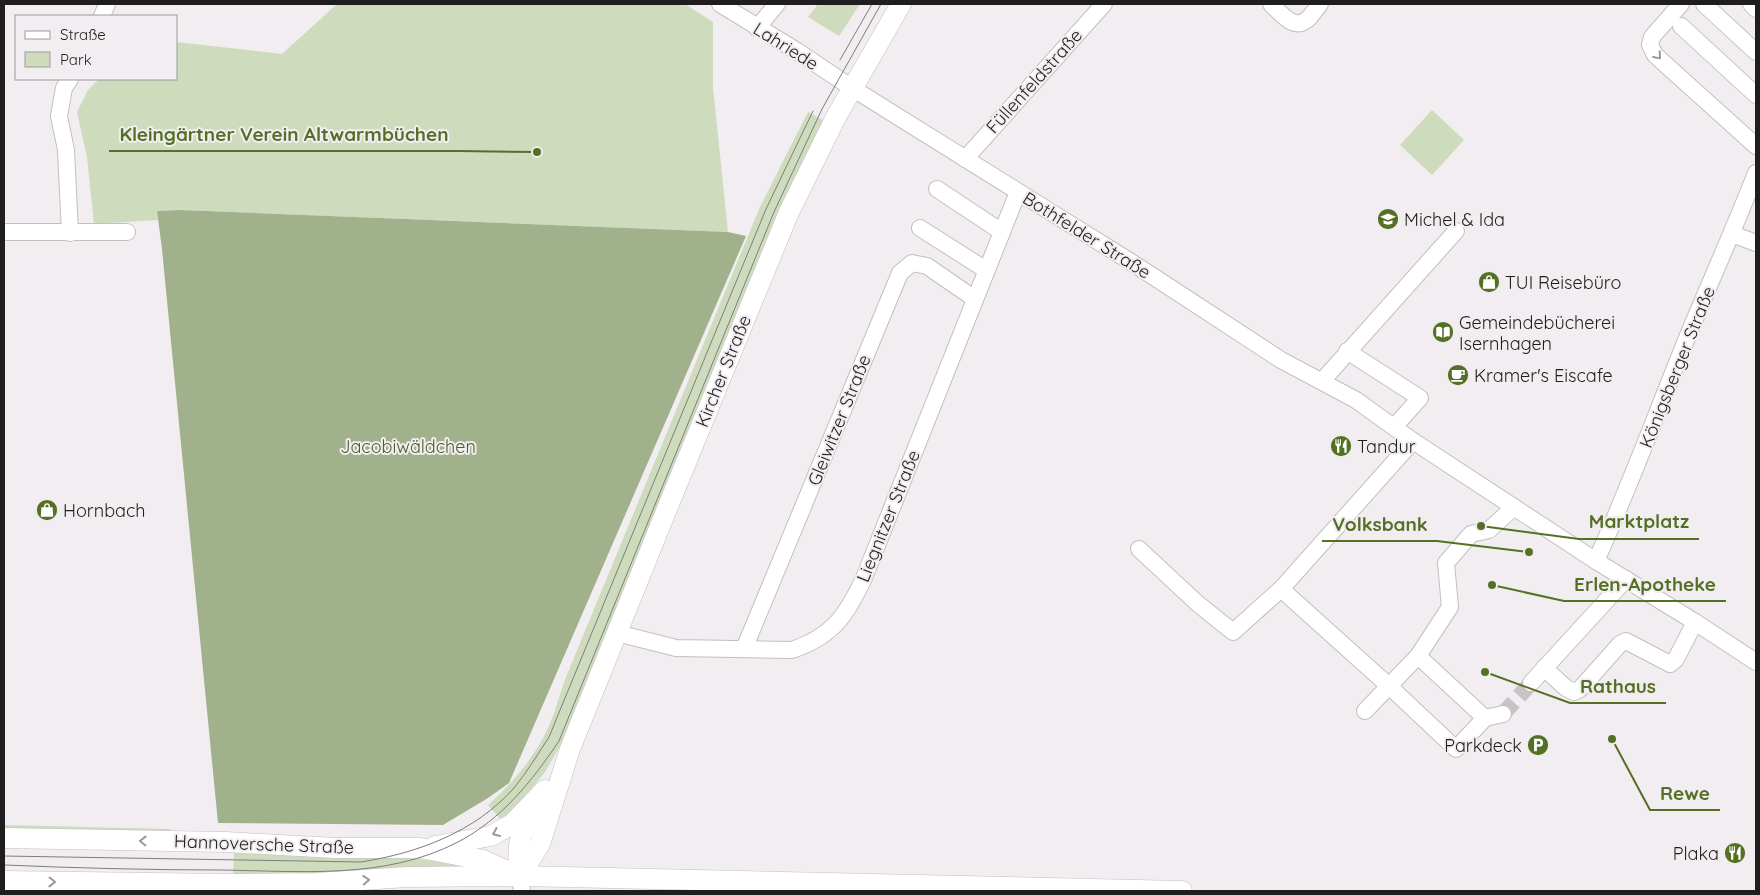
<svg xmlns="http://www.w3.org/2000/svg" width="1760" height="895" font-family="Quicksand,sans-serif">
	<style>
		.green { fill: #cedcbd }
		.forest { fill: #a1b18b }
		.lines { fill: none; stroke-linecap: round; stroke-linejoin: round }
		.minor-tunnel { stroke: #c7c3c6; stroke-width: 16; stroke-dasharray: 16 8; stroke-linecap: butt }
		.minor-casing { stroke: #c3bfc1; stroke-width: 18 }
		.major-casing { stroke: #c3bfc1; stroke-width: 21 }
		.minor { stroke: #fff; stroke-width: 16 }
		.major { stroke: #fff; stroke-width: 20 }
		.tram { stroke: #7f7c7e; stroke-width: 1 }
		.oneway { stroke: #9a999a }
		.labels { text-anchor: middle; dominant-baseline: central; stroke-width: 4; stroke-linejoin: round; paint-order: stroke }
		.street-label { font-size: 18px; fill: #1f1d1e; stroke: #f1edf0 }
		.poi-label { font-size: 18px; fill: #1f1d1e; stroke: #f1edf0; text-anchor: start }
		.park-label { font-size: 18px; fill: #4a6028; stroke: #f1edf0 }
		.leader { fill: none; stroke: #547024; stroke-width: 2 }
		.callout-dot { fill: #547024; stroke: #f1edf0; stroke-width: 2 }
		.callout-label { font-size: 19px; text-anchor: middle; font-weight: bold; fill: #547024; stroke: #f1edf0; stroke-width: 4; stroke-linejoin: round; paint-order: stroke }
	</style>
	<rect width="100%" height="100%" fill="#f1edf0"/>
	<g class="green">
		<path d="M337,4h348l28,18v65l15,145 -548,-22 -23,1 1,9 -64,4 -7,-67 -10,-45 11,-22 11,-11h77v-37l106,12z"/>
		<path d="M818,4h42l-21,32 -31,-19z"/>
		<path d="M1432,110l32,30 -32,35 -32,-30z"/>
		<path d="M808,112l17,9 -45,87 -218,535 -17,29 -21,26 -23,22 -13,-15c23,-21 42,-42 56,-69 10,-18 15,-40 22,-59l194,-470z"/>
		<path d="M4,825l165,4 3,2 -1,2 -167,-3z"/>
		<path d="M234,853l135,1 114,12 -141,10 -109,-1z"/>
	</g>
	<path class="forest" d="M180,210l548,22 18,4 -237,547 -21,15 -45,27 -225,-2 -56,-574 -5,-38z"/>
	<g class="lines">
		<path class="minor-tunnel" d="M1503,714l28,-31"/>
		<g class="minor-casing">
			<g id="minor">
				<path d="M720,4l77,47 55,37 279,174 150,98 75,40 57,41 183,120 99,61 61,40"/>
				<path d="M1271,4c12,11 24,29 39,13 3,-5 7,-8 10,-13"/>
				<path d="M1681,4l-29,33 -2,8 5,10 101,91"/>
				<path d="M1704,4l52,48"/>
				<path d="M1751,4l5,5"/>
				<path d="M102,16l5,-12"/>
				<path d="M1681,26l75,69"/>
				<path d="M757,28l20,-24"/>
				<path d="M70,79l-6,9 -5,28 7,34 4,83"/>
				<path d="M965,159l139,-155"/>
				<path d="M937,189l65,43"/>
				<path d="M920,228l66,42"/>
				<path d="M4,232h123"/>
				<path d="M1732,234l24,9"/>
				<path d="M1347,351l73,47 -26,29"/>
				<path d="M1322,381l134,-150"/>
				<path d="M1139,549l58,54 36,29 48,-43 132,-148"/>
				<path d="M1596,561c34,-75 62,-152 93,-228 22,-53 46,-106 67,-160"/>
				<path d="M1281,589l108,97 -24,25"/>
				<path d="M617,633l59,15 116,2c41,-14 54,-34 72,-72l154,-386"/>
				<path d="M744,649l156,-376 12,-10 15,3 48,33"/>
				<path d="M1418,656l67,62 -29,31 -67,-63z"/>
				<path d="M1418,656l32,-49 -4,-44 25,-29 18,-4 25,-23"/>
				<path d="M1544,668l22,20 8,4 6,-3 40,-45 6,-3 44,23 6,-5 19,-37"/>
				<path d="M1531,683l95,-104"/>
				<path d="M1485,718l18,-4"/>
				<path d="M520,876l2,15"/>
			</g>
		</g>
		<g class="major-casing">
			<g id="major">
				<path d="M4,838l222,4 109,6h85l63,12 31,14"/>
				<path d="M435,846l56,-10 21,-12 33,-34"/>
				<path d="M520,876l20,-32 30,-95 101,-250 118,-287 47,-95 65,-113"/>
				<path d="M520,876c-4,-30 -2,-39 14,-65"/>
				<path d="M4,881l223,3 90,-1 90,-6 113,-1 662,15"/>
			</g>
		</g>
		<use href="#minor" class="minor"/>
		<use href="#major" class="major"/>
		<g class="tram">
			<path d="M840,60l32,-56"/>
			<path d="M4,856l357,6c57,-9 114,-30 153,-74 13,-16 24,-34 35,-51l217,-528 47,-98"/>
			<path d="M4,865c72,3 144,5 216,5 80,1 165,10 238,-28 44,-23 74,-61 101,-101l215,-529 48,-103 59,-105"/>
		</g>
	</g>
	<defs><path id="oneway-chevron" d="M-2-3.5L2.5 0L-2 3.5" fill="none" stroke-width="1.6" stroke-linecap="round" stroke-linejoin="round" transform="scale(1.25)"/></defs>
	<g class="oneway">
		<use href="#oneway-chevron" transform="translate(1658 56) rotate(49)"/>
		<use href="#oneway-chevron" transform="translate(496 833) rotate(156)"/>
		<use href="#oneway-chevron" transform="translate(143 841) rotate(-179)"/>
		<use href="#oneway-chevron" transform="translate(366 880) rotate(-4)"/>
		<use href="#oneway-chevron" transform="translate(52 882) rotate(1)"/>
	</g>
	<defs>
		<g id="school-disc" transform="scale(1.125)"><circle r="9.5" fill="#547024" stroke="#f1edf0"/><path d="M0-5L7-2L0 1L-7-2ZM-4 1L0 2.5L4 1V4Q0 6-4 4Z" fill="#fff"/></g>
		<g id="shop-disc" transform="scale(1.125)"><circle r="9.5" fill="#547024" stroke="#f1edf0"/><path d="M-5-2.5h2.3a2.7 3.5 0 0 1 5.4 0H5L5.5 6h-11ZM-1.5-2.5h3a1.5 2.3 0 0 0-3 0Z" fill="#fff"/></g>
		<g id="library-disc" transform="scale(1.125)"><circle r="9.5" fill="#547024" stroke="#f1edf0"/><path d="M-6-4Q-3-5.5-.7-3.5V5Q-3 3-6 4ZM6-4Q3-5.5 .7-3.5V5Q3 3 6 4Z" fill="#fff"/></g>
		<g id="cafe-disc" transform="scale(1.125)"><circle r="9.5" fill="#547024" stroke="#f1edf0"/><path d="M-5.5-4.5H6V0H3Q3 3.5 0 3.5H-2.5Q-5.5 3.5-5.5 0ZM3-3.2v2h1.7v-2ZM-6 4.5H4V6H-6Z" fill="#fff"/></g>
		<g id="restaurant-disc" transform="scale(1.125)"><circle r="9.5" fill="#547024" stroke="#f1edf0"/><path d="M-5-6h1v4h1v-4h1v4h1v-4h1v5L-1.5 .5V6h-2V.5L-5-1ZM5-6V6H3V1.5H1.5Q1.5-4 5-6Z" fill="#fff"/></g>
		<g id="parking-disc" transform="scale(1.125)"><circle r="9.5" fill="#547024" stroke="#f1edf0"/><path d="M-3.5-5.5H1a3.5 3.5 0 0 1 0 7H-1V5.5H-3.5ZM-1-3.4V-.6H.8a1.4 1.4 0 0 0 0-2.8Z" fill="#fff"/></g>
	</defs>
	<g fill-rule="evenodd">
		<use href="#school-disc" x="1388" y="219"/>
		<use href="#shop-disc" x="1489" y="282"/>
		<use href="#library-disc" x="1443" y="332"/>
		<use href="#cafe-disc" x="1458" y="375"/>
		<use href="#restaurant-disc" x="1341" y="446"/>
		<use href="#shop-disc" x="47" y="510"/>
		<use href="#parking-disc" x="1538" y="745"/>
		<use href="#restaurant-disc" x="1735" y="853"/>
	</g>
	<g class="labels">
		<g class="street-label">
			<text transform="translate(786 46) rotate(32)">Lahriede</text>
			<text transform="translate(1034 81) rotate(-48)">Füllenfeldstraße</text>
			<text transform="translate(1087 235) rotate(32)">Bothfelder Straße</text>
			<text transform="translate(1677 367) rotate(-68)">Königsberger Straße</text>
			<text transform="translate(723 371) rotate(-68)">Kircher Straße</text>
			<text transform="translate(839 420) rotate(-68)">Gleiwitzer Straße</text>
			<text transform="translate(888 516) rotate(-68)">Liegnitzer Straße</text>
			<text transform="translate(264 844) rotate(2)">Hannoversche Straße</text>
		</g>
		<g class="poi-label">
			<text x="1404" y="219">Michel &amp; Ida</text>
			<text x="1505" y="282">TUI Reisebüro</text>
			<text x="1459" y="322">Gemeindebücherei<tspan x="1459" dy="21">Isernhagen</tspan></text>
			<text x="1474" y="375">Kramer's Eiscafe</text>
			<text x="1357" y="446">Tandur</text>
			<text x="63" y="510">Hornbach</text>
			<text x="1522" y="745" text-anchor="end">Parkdeck</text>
			<text x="1719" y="853" text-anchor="end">Plaka</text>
		</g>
		<g class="park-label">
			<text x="408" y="446">Jacobiwäldchen</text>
		</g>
	</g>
	<path class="leader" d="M537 152L458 151H109M1481 526L1579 539H1699M1529 552L1437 541H1322M1492 585L1564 601H1726M1485 672L1570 703H1666M1612 739L1650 810H1720"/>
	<g class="callout-dot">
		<circle cx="537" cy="152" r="5"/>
		<circle cx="1481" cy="526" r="5"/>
		<circle cx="1529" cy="552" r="5"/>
		<circle cx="1492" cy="585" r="5"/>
		<circle cx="1485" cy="672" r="5"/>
		<circle cx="1612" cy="739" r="5"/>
	</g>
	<g class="callout-label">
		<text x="284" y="141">Kleingärtner Verein Altwarmbüchen</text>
		<text x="1639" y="528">Marktplatz</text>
		<text x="1380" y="531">Volksbank</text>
		<text x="1645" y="591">Erlen-Apotheke</text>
		<text x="1618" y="693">Rathaus</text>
		<text x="1685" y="800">Rewe</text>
	</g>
	<rect width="1760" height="895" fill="none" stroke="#1f1d1e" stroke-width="10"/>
	<rect x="15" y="15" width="162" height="65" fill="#f1edf0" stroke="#9d9a9c"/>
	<rect x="25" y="31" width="25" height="8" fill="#ffffff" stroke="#9d9a9c"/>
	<text x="60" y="40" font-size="15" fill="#1f1d1e">Straße</text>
	<rect x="25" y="52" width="25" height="15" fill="#cedcbd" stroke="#9d9a9c"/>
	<text x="60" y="65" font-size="15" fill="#1f1d1e">Park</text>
</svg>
